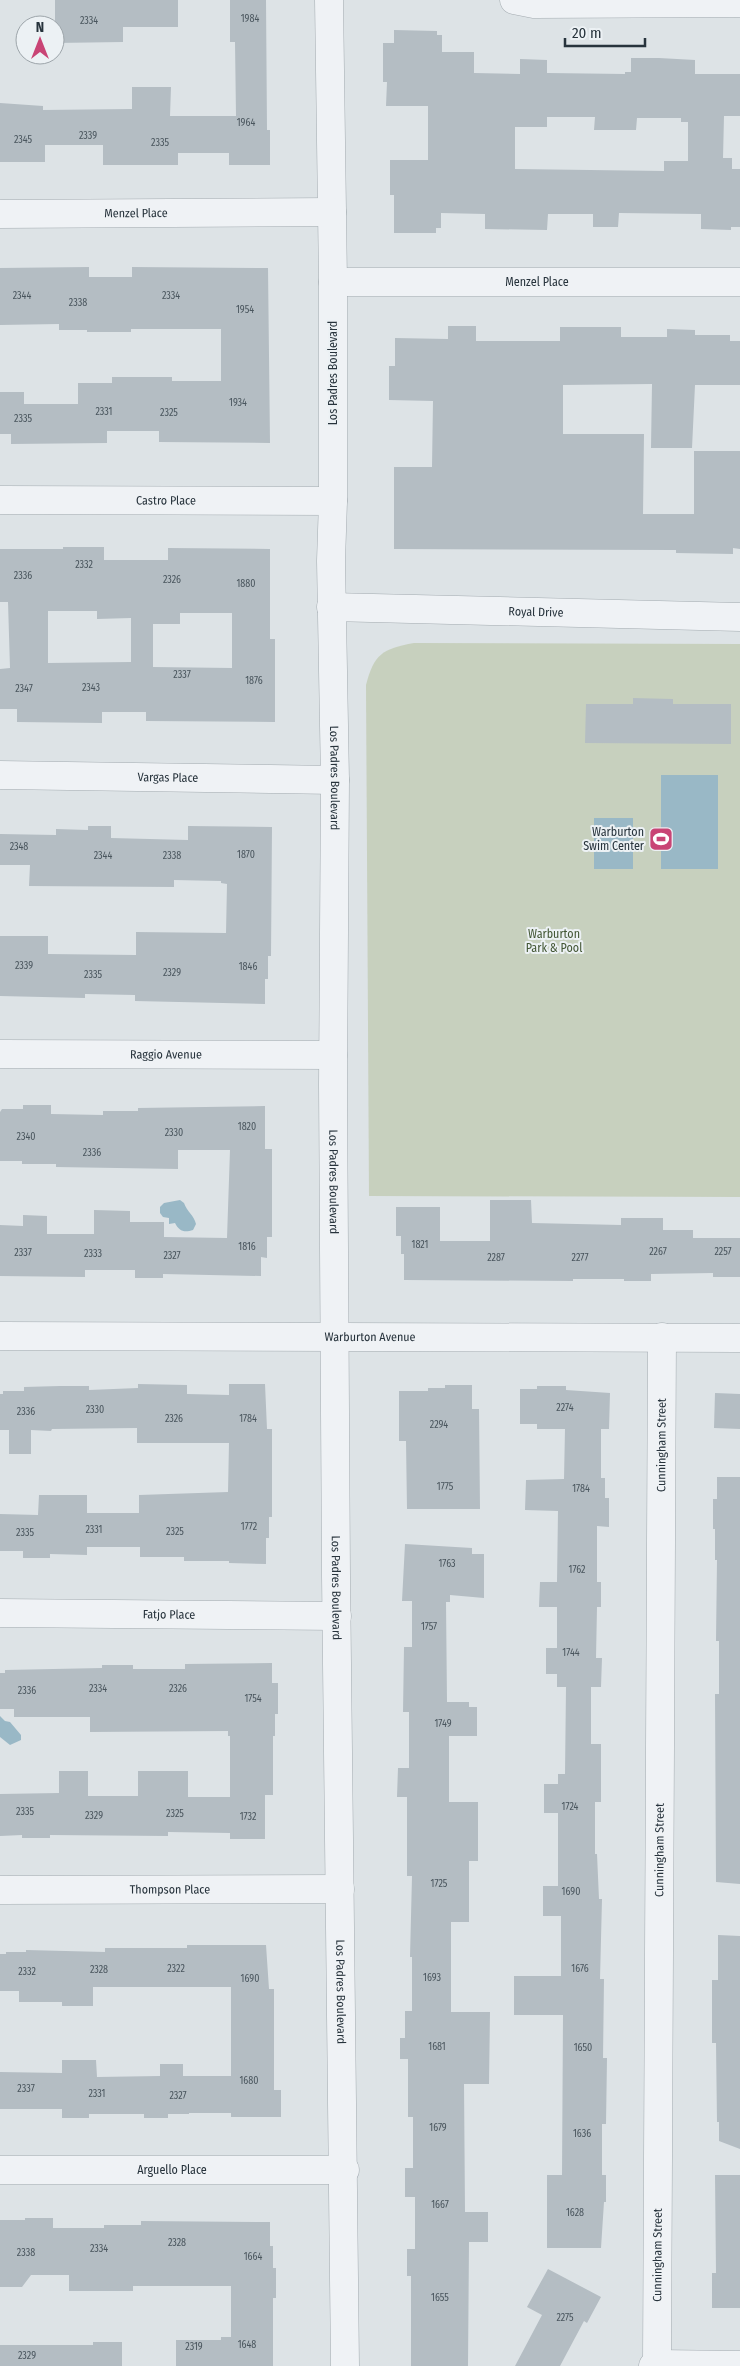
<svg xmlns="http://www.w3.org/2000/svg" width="740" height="2366" font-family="'Fira Sans Condensed',sans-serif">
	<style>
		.green { fill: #c7d0be }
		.water { fill: #99b8c6 }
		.building { fill: #b4bdc3; fill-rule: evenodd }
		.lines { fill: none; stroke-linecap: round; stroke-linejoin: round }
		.minor-casing { stroke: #a3abb0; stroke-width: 29 }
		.minor { stroke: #eff2f5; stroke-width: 28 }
		.labels { text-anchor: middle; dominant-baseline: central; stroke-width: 4; stroke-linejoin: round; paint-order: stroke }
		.number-label { font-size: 10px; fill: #4a565e }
		.street-label { font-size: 12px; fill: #27333c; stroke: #ecf1f4 }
		.poi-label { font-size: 12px; fill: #27333c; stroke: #ecf1f4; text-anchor: end }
		.park-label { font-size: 12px; fill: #435735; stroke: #ecf1f4 }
	</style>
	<rect width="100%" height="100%" fill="#dde3e6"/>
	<path class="green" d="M414,643l326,1v553l-371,-1 -3,-511c8,-31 16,-36 48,-42z"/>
	<g class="water">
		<rect x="661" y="775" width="57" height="94"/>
		<rect x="594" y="818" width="39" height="51"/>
		<path d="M180,1200l4,3c3,9 10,12 12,21l-3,6c-9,3 -14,1 -18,-7l-6,1v-6l-6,-1 -3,-4v-6l4,-4z"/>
		<path d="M0,1716l5,5 5,1 11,13v5l-11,5 -10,-8z"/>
	</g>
	<g class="building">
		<path d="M55,0h123v27h-55v15l-68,1z"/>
		<path d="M230,0h36l1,130h3v35h-41v-12h-51v12h-75v-20h-58v17h-45v-59l43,3v4l89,-1v-22h39l-1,29h66l-1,-74h-5z"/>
		<path d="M394,30l43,1v4h5v17h32v21l46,1v-15l27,1v13l78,1v-2h6v-14h28l36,2v14h45v42h-16l-1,42h9v11h8v58h-9v3l-30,-1v-15l-82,-1 -1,14h-25v-13h-45l-1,16 -62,-1v-15l-44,-1v15h-5v5h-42v-38h-4v-35h38v-54h-42l1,-24h-4v-39h11zM547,117h48l-1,13h42l1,-12h44v4h7v39h-24v10l-149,-2v-42h32z"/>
		<path d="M89,267v10h43v-10l136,1 2,175 -111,-1v-11h-52v12l-96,1v-10h-11v-42h24v12h54v-21h34v-6h60v4h49v-52h-90v3h-44v-2h-28v-6l-59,1v-57z"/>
		<path d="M448,326h28v15h84v-14h61v10h46v-8l28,1v5h35v6h10v44h-45l-3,63h-41l1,-64 -89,1v49h81l-1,80h51v-63h46v98l-7,-1v6l-57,-1v-3l-282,-1v-82h38l1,-66 -44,-1v-34h6v-28l53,1z"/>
		<path d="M63,547h41v13h64v-12l102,1v90h5v83l-129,-1v-9h-44v11l-85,-1v-13h-17v-40l10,-1 -2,-66h-8v-53h63zM48,611h49v8l34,-1v44l-83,1zM180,613h52v55l-79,-1v-43h27z"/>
		<path d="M633,698l40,1v5h58v40l-146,-1 1,-39h47z"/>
		<path d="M88,826h23v12l77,2v-14l84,1 -1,129h-3v23h-3v25l-130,-3v-6l-50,-1v4l-85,-2v-60h48v18l88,1v-23l90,1 1,-49 -6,-1v-2l-47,-1v7l-145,-1 1,-21h-30v-31l56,1v-6l32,1z"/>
		<path d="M23,1105h28v9l52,1v-4h35v-3l127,-2v43h7v88h-5v21l-6,-1v19l-98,-2v4h-28v-8h-50v7l-85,-1v-51l23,1v-11l24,1v18h47v-24l36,1v11h34v15l63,1 3,-88h-52v19l-122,-2v-3h-34v-3h-22v-49l2,-3h21z"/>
		<path d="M490,1200h41l1,23 89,2v-7h42v12h30v8h47v39h-27v-4l-62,1v7h-27v-2h-51v2l-169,-1v-26h-3v-18h-5v-29h44v34h50z"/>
		<path d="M138,1384l49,1v9l42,1v-11h36l2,45h5v88h-3v21h-3v26l-37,-1v-2h-45v-4h-44v-10h-53v8l-37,-1v4h-27v-7h-23v-37l38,1 1,-20h48v18h52v-18l89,-3 1,-49h-92v-15l-85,1 -1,2 -20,-1v24h-22v-24h-9v-36h3v-3h21v-4l36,-1h29v4l49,-2z"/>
		<path d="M445,1385h27v24h7l1,100h-73l-1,-68h-7v-50h29v-3h17z"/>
		<path d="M537,1386h29v4l44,3 -1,36h-8v49h4v20h4v29l-12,-1v56h4v25h-4l-1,51h6l-1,29h-10v57h10v58h-6v52h2l2,45h3l-2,80h4l-1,79h4l-1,66h-4v51h4v27h-2l-3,46h-54v-73h15l1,-160h-49v-39h47v-60h-18v-30h15v-73h-14v-29h14v-10h7l1,-87h-9v-13h-11v-26h11v-41h-18l1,-25h17l1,-71 -33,-1 1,-30 38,-1 1,-50h-28v-5h-17v-35h17z"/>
		<path d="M715,1393l25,1v35l-26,-1z"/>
		<path d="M717,1477h23v407l-24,-2 -1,-188h4v-53h-3l1,-81h-2v-31h-2v-30h4z"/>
		<path d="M405,1544l67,4v6h12v44l-34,-3v7h-4l1,100h22v5h8v29h-28v66h29v59h-9v61h-18v90h39l-1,72h-25l1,128h23v30h-19l-1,124h-57v-90h-4v-27h8v-52h-10v-29h8v-51h-5v-58h-8v-21h5v-27h7v-54h-2l2,-81h-5v-79h-10l1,-29h11v-56h-6l1,-65h8v-46h-10z"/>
		<path d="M272,1663v20h6v31h-3v22h-2v59h-8v44h-35v-6l-62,-1v4l-118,-1v3h-28v-3l-22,1v-42l59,-1v-22h29v25h50v-25h50v26h42v-61h-2v-5l-138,1v-15h-76v-8h-14v-36h5v-3l97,-2v-3h31v4h52v-5z"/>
		<path d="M718,1935l22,1v213l-21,-8v-19h-2l-1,-79h-4v-63h6z"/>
		<path d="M187,1945h79l3,44h5v101h7v27h-50v-4h-42v1h-21v4h-24v-4h-55v4h-27v-9h-62v-37l62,1v-13h34l1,17 63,-1v-12h23v12h48v-89h-138v19h-31v-4h-43v-11h-19v-37h6v-2h20v-2l79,2v-4h82z"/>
		<path d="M715,2175h25v133h-28v-35h4z"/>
		<path d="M25,2218h28v10h51v-3h37v-4l129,1v24h3v22h3v30h-3v68h-97v-26h45v-3h10v-51h-98v5h-64v-16h-38l-9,12h-22v-67h25z"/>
		<path d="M548,2269l53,28 -14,26 -3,-2 -24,45h-45l27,-51 -15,-8z"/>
		<path d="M93,2342h29v24h-122v-21h93z"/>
	</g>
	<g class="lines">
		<g class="minor-casing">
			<g id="minor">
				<path id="s1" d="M329,0l4,282v219l-2,60 4,219 -2,305 3,491 9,790"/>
				<path d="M514,0l20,4 206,-1"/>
				<path id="s2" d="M0,214l332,-2"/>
				<path id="s3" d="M333,282h407"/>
				<path id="s4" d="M0,500l333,1"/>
				<path id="s5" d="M331,607l409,10"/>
				<path id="s6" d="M0,775l335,5"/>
				<path id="s7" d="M0,1054l333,1"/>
				<path id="s8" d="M0,1336l740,2"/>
				<path id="s9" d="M0,1613l337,3"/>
				<path id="s10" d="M0,1890l340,-1"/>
				<path id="s11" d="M0,2170h345"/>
				<path id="s12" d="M657,2364l5,-1027"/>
				<path d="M653,2366l4,-2 83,1"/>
			</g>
		</g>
		<use href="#minor" class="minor"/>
	</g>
	<defs>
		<g id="stadium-square" transform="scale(1.25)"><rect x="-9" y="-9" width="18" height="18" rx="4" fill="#c94475" stroke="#ecf1f4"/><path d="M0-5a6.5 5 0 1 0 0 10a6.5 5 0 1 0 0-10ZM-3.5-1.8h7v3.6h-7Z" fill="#fff"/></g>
	</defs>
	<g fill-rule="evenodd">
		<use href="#stadium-square" x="661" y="839"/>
	</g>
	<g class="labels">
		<g class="number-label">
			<text x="250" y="19">1984</text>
			<text x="89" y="21">2334</text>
			<text x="246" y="123">1964</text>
			<text x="88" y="136">2339</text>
			<text x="23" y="140">2345</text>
			<text x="160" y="143">2335</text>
			<text x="22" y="296">2344</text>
			<text x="171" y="296">2334</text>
			<text x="78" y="303">2338</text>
			<text x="245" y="310">1954</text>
			<text x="238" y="403">1934</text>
			<text x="104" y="412">2331</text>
			<text x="169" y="413">2325</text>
			<text x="23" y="419">2335</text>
			<text x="84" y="565">2332</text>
			<text x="23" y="576">2336</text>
			<text x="172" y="580">2326</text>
			<text x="246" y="584">1880</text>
			<text x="182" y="675">2337</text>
			<text x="254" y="681">1876</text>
			<text x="91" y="688">2343</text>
			<text x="24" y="689">2347</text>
			<text x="19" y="847">2348</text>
			<text x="246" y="855">1870</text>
			<text x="103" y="856">2344</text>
			<text x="172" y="856">2338</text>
			<text x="24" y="966">2339</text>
			<text x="248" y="967">1846</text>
			<text x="172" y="973">2329</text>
			<text x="93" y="975">2335</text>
			<text x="247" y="1127">1820</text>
			<text x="174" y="1133">2330</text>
			<text x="26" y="1137">2340</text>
			<text x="92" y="1153">2336</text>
			<text x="420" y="1245">1821</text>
			<text x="247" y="1247">1816</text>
			<text x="658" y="1252">2267</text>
			<text x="723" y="1252">2257</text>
			<text x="23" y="1253">2337</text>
			<text x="93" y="1254">2333</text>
			<text x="172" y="1256">2327</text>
			<text x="496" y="1258">2287</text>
			<text x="580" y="1258">2277</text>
			<text x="565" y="1408">2274</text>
			<text x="95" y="1410">2330</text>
			<text x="26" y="1412">2336</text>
			<text x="174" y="1419">2326</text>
			<text x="248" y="1419">1784</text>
			<text x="439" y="1425">2294</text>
			<text x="445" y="1487">1775</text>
			<text x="581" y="1489">1784</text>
			<text x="249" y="1527">1772</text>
			<text x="94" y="1530">2331</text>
			<text x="175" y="1532">2325</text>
			<text x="25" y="1533">2335</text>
			<text x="447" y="1564">1763</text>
			<text x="577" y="1570">1762</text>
			<text x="429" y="1627">1757</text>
			<text x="571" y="1653">1744</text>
			<text x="98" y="1689">2334</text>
			<text x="178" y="1689">2326</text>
			<text x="27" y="1691">2336</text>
			<text x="253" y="1699">1754</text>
			<text x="443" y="1724">1749</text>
			<text x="570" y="1807">1724</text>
			<text x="25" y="1812">2335</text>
			<text x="175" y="1814">2325</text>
			<text x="94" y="1816">2329</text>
			<text x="248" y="1817">1732</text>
			<text x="439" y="1884">1725</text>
			<text x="571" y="1892">1690</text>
			<text x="176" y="1969">2322</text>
			<text x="580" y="1969">1676</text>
			<text x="99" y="1970">2328</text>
			<text x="27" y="1972">2332</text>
			<text x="432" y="1978">1693</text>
			<text x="250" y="1979">1690</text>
			<text x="437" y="2047">1681</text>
			<text x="583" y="2048">1650</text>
			<text x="249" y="2081">1680</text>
			<text x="26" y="2089">2337</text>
			<text x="97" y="2094">2331</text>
			<text x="178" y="2096">2327</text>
			<text x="438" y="2128">1679</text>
			<text x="582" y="2134">1636</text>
			<text x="440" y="2205">1667</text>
			<text x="575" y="2213">1628</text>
			<text x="177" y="2243">2328</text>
			<text x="99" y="2249">2334</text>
			<text x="26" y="2253">2338</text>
			<text x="253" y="2257">1664</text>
			<text x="440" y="2298">1655</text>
			<text x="565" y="2318">2275</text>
			<text x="247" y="2345">1648</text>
			<text x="194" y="2347">2319</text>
			<text x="27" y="2356">2329</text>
		</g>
		<g class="street-label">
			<text stroke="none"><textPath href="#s2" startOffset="136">Menzel Place</textPath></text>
			<text stroke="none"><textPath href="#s3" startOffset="204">Menzel Place</textPath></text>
			<text transform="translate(333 373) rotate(-90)">Los Padres Boulevard</text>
			<text stroke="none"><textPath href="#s4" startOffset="166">Castro Place</textPath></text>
			<text stroke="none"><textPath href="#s5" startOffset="205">Royal Drive</textPath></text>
			<text stroke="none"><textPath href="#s6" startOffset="168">Vargas Place</textPath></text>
			<text stroke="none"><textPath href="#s1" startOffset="778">Los Padres Boulevard</textPath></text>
			<text stroke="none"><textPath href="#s7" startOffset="166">Raggio Avenue</textPath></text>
			<text stroke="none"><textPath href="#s1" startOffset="1182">Los Padres Boulevard</textPath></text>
			<text stroke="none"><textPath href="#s8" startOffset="370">Warburton Avenue</textPath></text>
			<text stroke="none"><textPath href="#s12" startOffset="919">Cunningham Street</textPath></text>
			<text stroke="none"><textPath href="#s1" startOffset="1588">Los Padres Boulevard</textPath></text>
			<text stroke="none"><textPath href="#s9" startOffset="169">Fatjo Place</textPath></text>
			<text stroke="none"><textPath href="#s12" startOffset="514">Cunningham Street</textPath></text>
			<text stroke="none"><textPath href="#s10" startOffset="170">Thompson Place</textPath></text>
			<text stroke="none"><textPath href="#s1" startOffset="1992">Los Padres Boulevard</textPath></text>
			<text stroke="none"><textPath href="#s11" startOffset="172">Arguello Place</textPath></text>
			<text stroke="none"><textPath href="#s12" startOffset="109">Cunningham Street</textPath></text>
		</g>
		<g class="poi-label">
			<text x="644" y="832">Warburton<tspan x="644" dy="14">Swim Center</tspan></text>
		</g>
		<g class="park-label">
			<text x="554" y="934">Warburton<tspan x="554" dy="14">Park &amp; Pool</tspan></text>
		</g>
	</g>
	<g transform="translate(40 40)"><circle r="24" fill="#ecf1f4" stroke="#9da5aa"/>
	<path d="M0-4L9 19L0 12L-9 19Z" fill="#c94475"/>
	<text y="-8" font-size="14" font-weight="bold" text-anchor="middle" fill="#27333c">N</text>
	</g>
	<path d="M565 38v8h80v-8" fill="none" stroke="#27333c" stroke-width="2.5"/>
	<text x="572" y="38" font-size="15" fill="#27333c" stroke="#ecf1f4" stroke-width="4" paint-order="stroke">20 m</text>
</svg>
